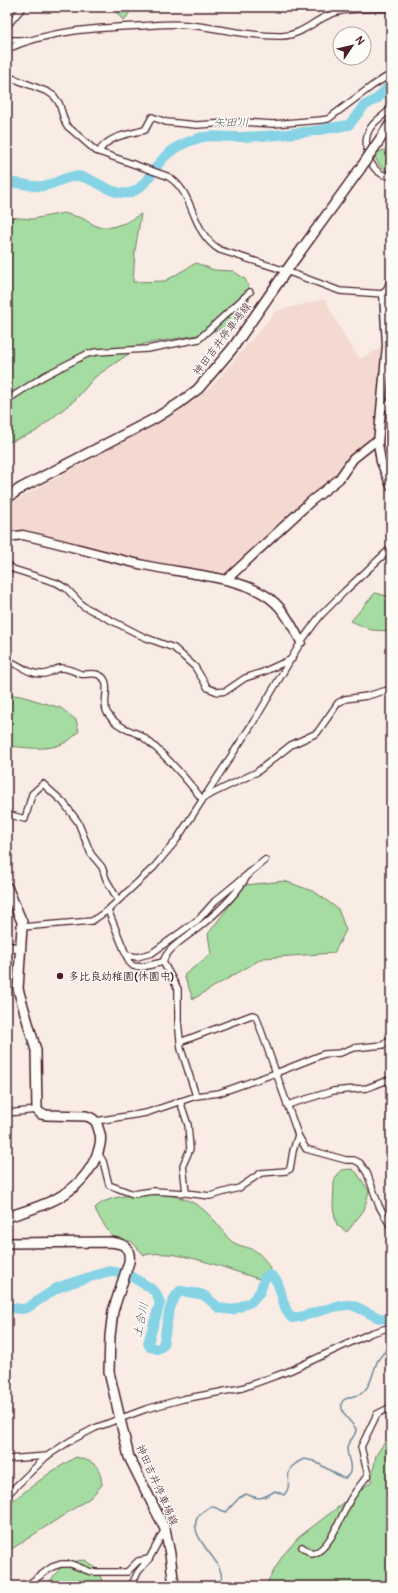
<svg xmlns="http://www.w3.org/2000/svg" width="398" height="1593" font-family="Pangolin,'Klee One',sans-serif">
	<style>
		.built { fill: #f3d9d0 }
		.green { fill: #a4dca1; stroke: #777e66 }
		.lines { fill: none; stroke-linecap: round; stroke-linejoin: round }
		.stream { stroke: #6f8b9b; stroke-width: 1.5 }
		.river { stroke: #87d3e6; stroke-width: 10 }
		.street-casing { stroke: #4a1f2b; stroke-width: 8 }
		.secondary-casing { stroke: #4a1f2b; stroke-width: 11 }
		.primary-casing { stroke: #4a1f2b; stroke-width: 12 }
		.street { stroke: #fdfcf7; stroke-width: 5.5 }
		.secondary { stroke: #fdfcf7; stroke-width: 8 }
		.primary { stroke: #fdfcf7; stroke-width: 9 }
		.primary-bridge-casing { stroke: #4a1f2b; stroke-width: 12; stroke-linecap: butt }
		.primary-bridge { stroke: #fdfcf7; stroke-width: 9 }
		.poi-dot { fill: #4a1f2b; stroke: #fdfcf7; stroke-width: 1.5 }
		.labels { text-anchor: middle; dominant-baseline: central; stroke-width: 3; stroke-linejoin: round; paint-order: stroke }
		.street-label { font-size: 11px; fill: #4a1f2b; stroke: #fdfcf7 }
		.poi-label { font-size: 11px; font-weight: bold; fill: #4a1f2b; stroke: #fdfcf7; text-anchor: start }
		.water-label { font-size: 12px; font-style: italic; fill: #5c5563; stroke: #fdfcf7 }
	</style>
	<rect width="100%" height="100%" fill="#f8ece5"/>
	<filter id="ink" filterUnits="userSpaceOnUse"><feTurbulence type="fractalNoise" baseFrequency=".025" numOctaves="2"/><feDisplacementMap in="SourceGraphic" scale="8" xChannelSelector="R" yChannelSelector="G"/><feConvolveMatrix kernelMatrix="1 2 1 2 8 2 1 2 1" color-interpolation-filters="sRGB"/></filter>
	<g filter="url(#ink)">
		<path class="built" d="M325,299l19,37 16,23 21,-11 -6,86 -2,4 -23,17 -15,20 -27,23 -82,76 -80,-11 -118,-33 -9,-1 -12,2v-23l8,-7 32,-18 128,-69 21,-15 18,-15 62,-73z"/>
		<g class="green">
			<path d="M111,7h34h-12l-9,14z"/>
			<path d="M391,148v22l-4,1 -7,-5 -6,-10 4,-4z"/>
			<path d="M64,213l18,5 16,9h14l13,-4 16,-9 -6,37 -2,31 32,-1 31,-18 18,7 19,1 12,8 6,14 -5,15 -13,17 -29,9 -61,10 -48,33 -19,22 -41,33 -28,11v-226l25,2z"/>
			<path d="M375,593l16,4v34l-20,-1 -20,-9z"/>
			<path d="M7,694l14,2 40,12 15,12 3,11c-19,23 -45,17 -72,15z"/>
			<path d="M285,881l30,11 23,17 8,21 -12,23 -71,5 -70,41 -9,-24 27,-21 -3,-20 37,-49z"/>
			<path d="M352,1169l5,4 12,18 -5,19 -17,22 -10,-7 -4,-17 1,-27 7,-11z"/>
			<path d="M162,1194c25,4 36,8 53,27 6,6 10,15 16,20 9,6 15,5 23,9 7,4 12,11 16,18l-2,9 -9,2c-33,-10 -82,-31 -115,-24l-13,-14 -12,-1 -7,-3 -15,-23 -2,-6c15,-15 47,-13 67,-14z"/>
			<path d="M391,1433v153h-126l18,-31 16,-18 72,-55 5,-27z"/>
			<path d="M76,1457c19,5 24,8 26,28l-12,13 -83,54v-47l44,-33z"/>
			<path d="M85,1560l11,9 6,11 -3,6h-51v-2c12,-17 15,-22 37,-24z"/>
		</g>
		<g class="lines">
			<path class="stream" d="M221,1586c1,-6 1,-13 -2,-19 -6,-13 -33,-35 -20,-52 3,-4 8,-6 12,-9l15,6 13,-14 7,-4c14,6 16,5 29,-3l9,4c12,-13 -7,-24 20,-36l10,2 27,16 4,1c11,-7 2,-19 2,-30 0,-7 9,-10 9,-19 -5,-8 -17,-16 -14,-27 3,-6 15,-5 20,-9 10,-9 10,-19 15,-31 3,-6 9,-12 14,-17"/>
			<g class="river">
				<path d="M7,184c11,-4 24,4 36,2 10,-1 25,-11 34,-10 18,1 33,20 52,17 14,-3 23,-21 31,-31 8,-10 21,-18 33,-22 18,-7 32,-2 51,-3 20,-1 40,-2 60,-5 15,-1 30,-5 45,-7l15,-19 14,-8 13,-14"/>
				<path d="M7,1307l14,2 6,-1 30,-20 14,-5 38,-12 10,2 13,4 17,10 7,6 4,10 -12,40 2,4 7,2 4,-2 2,-2c4,-17 4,-42 17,-54l20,3 5,2 14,12 13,2 19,-8 9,-10 5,-15 5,-2c13,4 10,34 22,43 18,-1 40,-14 58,-13 13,2 28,18 41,13"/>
			</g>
			<g class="street-casing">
				<g id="street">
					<path d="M7,26l16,-19"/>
					<path d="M7,40h20"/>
					<path d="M7,49c42,-19 89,-21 134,-23 16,-1 32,-3 48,-1 31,3 62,12 93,11 22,-1 35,-19 55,-24 15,-4 38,-3 54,-4"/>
					<path d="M7,76l41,16 6,4 5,7 7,22 30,26 71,25c29,16 22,55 53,74l66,21 54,20 44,3 7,5"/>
					<path d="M391,108c-7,9 -15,10 -22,22 -8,16 2,47 22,46"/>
					<path d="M99,152c8,-16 30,-18 46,-22l7,-13 14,5 31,3 45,-3 31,2 48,-4 7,-1 44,-33 19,-12"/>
					<path d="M384,294l7,-14"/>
					<path d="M7,400l37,-24 43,-22 9,-2 51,-3 52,-10 51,-47"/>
					<path d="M382,407h5l4,-6"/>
					<path d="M7,564l6,5 44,14 10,6 16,17 61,31 30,11 21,19 13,21 10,4 8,-1 19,-13 18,-6 29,-13"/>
					<path d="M7,661c13,3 22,14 36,13 6,0 11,-5 17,-6 7,-1 14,4 21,6 5,1 13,-2 18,1 15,6 1,29 9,39 3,4 9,10 13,12 7,5 15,6 22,11 23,18 41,39 59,62"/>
					<path d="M203,798l54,-26 34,-27 26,-12 21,-30 7,-4 22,-3 24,-7"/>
					<path d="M7,814l18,5 7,-25 11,-10 20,18 15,20 13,32 11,13 4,12 12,21"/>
					<path d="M108,910l21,52 4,4 9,1 21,-5"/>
					<path d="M22,927l70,-6 16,-11 46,-43 21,-25 81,-124 45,-76 13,-18 7,-9 24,-24 46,-43"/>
					<path d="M126,955l11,2 15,-4 47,-34 16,-18 50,-41"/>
					<path d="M180,1042l72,-27 4,1 42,119 8,14 40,11h8l6,3 7,10 12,33 12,21"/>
					<path d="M196,1096l-15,-47 -3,-28v-32l-15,-27c4,-15 29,-28 40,-38 17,-14 35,-31 46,-51"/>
					<path d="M180,1101l8,24 2,24 -7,16 3,28"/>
					<path d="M287,1105l46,-14 34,-3 24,-9"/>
					<path d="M7,1113l30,-3"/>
					<path d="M96,1121l50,-8 50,-17 23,-3 57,-20 48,-19 16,-1 13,-5 30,-3 8,-7"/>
					<path d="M98,1153l5,8 6,24 24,9 20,-3 33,2 24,3 29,-8 22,-15 25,-2 4,-2 3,-18 5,-16"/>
					<path d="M7,1459l40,-3"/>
					<path d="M7,1495l40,-39 23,-15 25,-13 51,-19 37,-10 59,-11 47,-17 82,-38 20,-6"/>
					<path d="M302,1547l10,7c18,-4 29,-38 38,-54 5,-9 12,-17 18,-25l-7,-28 16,-33 14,-7"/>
					<path d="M26,1586l26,-19 9,-3h10l20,8h36l11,-11 11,-2"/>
					<path d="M131,1586l7,-14 11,-13 16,-30"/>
				</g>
			</g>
			<g class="secondary-casing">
				<g id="secondary">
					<path d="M384,294l3,51 -9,98 3,19 10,24"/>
					<path d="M7,537l16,-2c40,9 80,21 121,30 35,8 91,11 121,30 18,11 26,29 36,47"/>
					<path d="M226,580l84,-78 29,-23 14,-20 20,-16h5"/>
					<path d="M7,947l13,1"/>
				</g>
			</g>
			<g class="primary-casing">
				<g id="primary">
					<path d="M7,498l14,-10 23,-12 110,-57 24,-15 20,-15 34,-40 57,-82 71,-98"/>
					<path d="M7,887l15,35v5l-4,62 18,61 1,60 4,4 6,1 39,1c11,3 11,8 14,18 2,8 -1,16 -4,23 -17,39 -53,49 -89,60"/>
					<path d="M7,1243l102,-1c15,1 22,5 20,20l-16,49 -3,25 -1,36 20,85 36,72 5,25 4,32"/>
				</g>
			</g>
			<use href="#street" class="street"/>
			<use href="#secondary" class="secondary"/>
			<use href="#primary" class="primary"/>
			<g class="primary-bridge-casing">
				<path id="primary-bridge" d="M360,169l31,-46"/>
			</g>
			<use href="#primary-bridge" class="primary-bridge"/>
		</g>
	</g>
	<circle class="poi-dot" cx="60" cy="976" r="4"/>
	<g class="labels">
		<g class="street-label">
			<text transform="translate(222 339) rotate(-53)">神田吉井停車場線</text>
			<text transform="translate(157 1485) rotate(66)">神田吉井停車場線</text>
		</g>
		<g class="poi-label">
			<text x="68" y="976">多比良幼稚園(休園中)</text>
		</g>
		<g class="water-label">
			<text transform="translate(231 123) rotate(-1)">矢田川</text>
			<text transform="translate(141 1320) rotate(-78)">土合川</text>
		</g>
	</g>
	<rect width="398" height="1593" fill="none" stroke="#fdfcf7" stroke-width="24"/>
	<rect x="12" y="12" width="374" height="1569" fill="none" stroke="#4a1f2b" stroke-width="1.5" filter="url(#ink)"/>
	<g transform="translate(352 46) rotate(55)"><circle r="19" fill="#fdfcf7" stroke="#b5a4a5"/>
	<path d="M0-3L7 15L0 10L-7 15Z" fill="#4a1f2b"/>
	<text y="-6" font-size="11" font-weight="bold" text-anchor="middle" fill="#4a1f2b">N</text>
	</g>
</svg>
